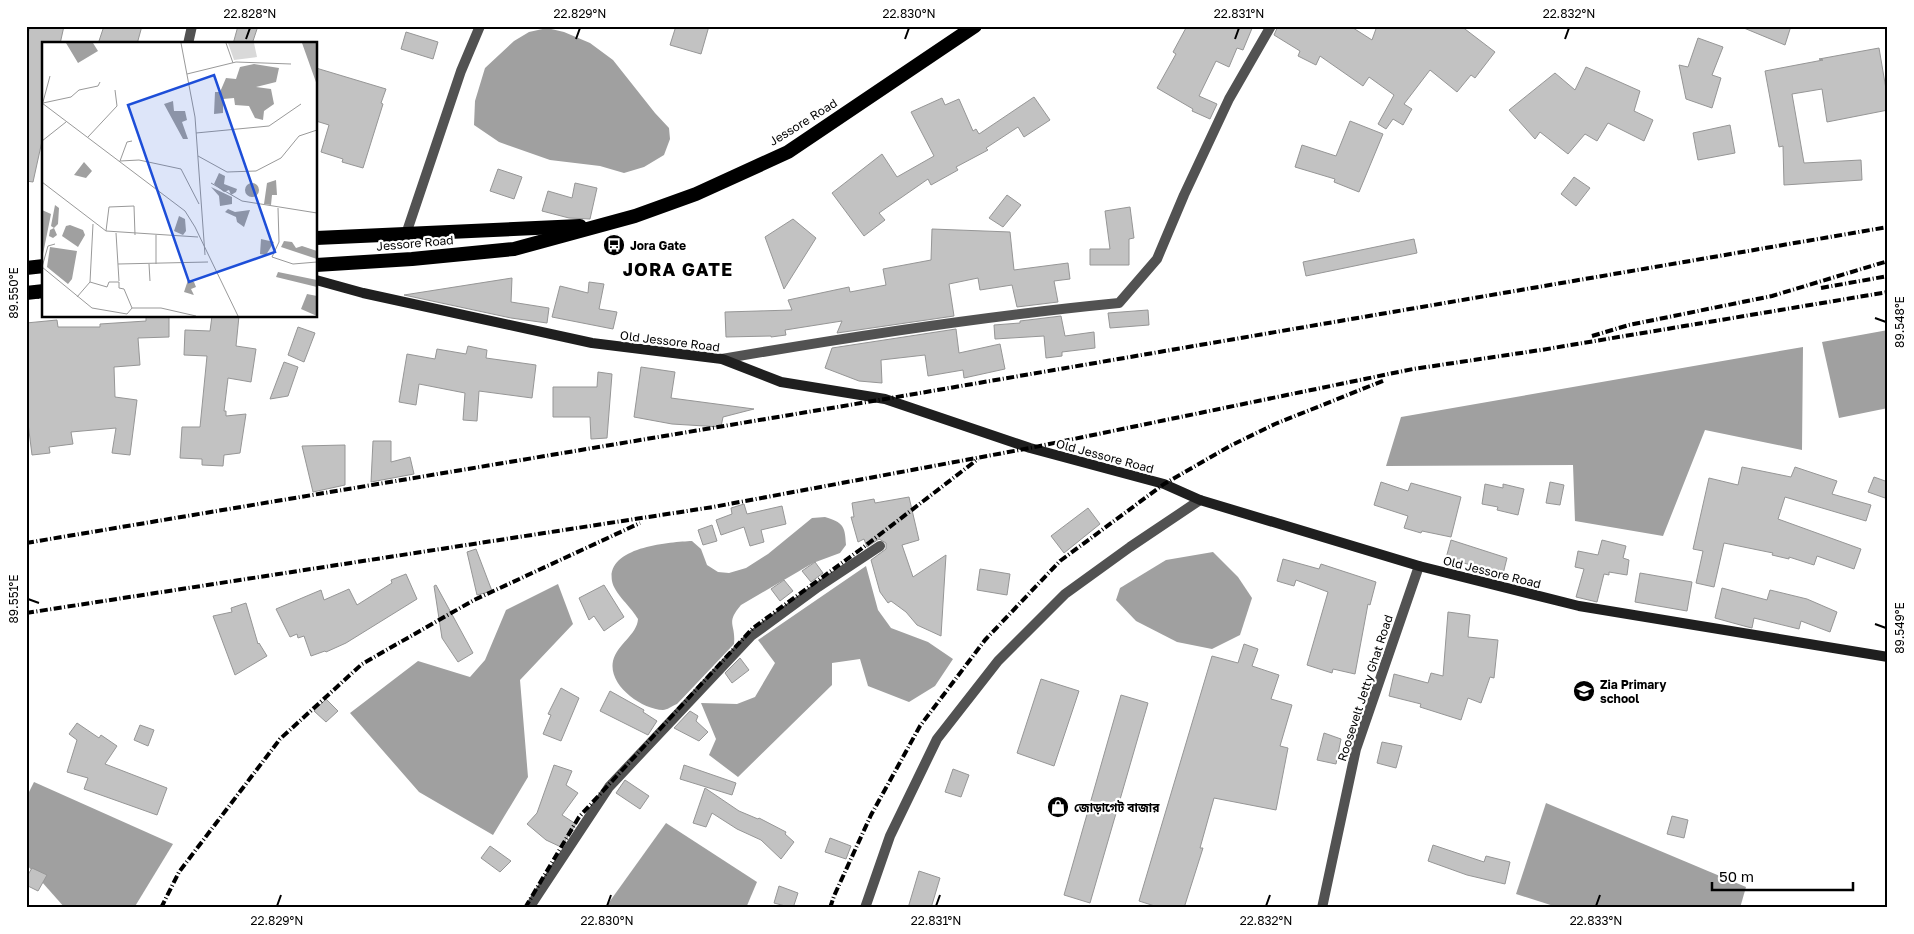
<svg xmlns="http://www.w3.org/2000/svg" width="1914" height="934" font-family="'Golos Text','Noto Sans Bengali',sans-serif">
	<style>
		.water { fill: #a0a0a0 }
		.building { fill: #c2c2c2; stroke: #969696 }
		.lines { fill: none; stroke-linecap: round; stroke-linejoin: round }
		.minor { stroke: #525252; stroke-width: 10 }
		.tertiary { stroke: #525252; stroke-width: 10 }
		.secondary { stroke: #1f1f1f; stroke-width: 10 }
		.trunk { stroke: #000; stroke-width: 14 }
		.rail { stroke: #000; stroke-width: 4; stroke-dasharray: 8 2.5 1 2.5; stroke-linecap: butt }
		.ticks { fill: none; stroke: #000; stroke-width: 2 }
		.labels { text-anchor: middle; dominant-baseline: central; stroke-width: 4.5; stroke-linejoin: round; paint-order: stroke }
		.street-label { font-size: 12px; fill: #000; stroke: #fff }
		.poi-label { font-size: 12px; font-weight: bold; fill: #000; stroke: #fff; text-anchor: start }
		.district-label { font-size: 18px; font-weight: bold; letter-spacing: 1px; fill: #000; stroke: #fff }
		.inset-road { fill: none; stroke: #999; stroke-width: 1 }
		.view { fill: #1d4ed8; fill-opacity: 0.15; stroke: #1d4ed8; stroke-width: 2.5 }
		.inset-edge { fill: none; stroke: #000; stroke-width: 2.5 }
		.neatline { fill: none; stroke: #000; stroke-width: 2 }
		.ticks-label { font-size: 12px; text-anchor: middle; fill: #000 }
	</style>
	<rect width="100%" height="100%" fill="#fff"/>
	<g class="water">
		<path d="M547,28l17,4 26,11 23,17 42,53 14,15 1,11 -6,16 -20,12 -20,6 -24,-7 -50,-6 -51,-18 -25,-17 1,-24 10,-33 29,-27 15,-9z"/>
		<path d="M1888,330v78l-49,10 -17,-76z"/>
		<path d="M1803,347l-1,103 -97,-20 -42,106 -88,-15 -2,-56 -187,1 15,-49z"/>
		<path d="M825,517c18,6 20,8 21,28l-6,8 -27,10 -72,42c-16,19 -5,18 -7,39l-57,60c-5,2 -10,6 -14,6 -22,-1 -55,-25 -50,-49 4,-17 24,-26 25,-42 -6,-11 -24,-26 -26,-38 -6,-34 57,-39 80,-40l9,8 6,16 11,7 11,1 17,-5 22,-14 44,-36z"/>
		<path d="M1213,552l25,25 14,21 -12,37 -28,14 -35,-7 -41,-21 -20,-21 4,-12 46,-28z"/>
		<path d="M866,566l12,44 13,18 37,14 25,17 -18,27 -26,16 -41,-16 -8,-27 -28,4v22l-94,92 -29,-22 7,-16 -15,-36 36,1 18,-7 20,-34 -17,-23z"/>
		<path d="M558,584l15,40 -53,56 8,97 -35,58 -74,-43 -69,-79 68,-52 52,16 15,-17 21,-50z"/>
		<path d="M34,782l139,62 -39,64h-69l-39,-44v-66z"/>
		<path d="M1546,803l200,84 -6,21h-180l-44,-14z"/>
		<path d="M666,823l91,59 -11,26h-141z"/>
	</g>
	<g class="building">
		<path d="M30,26h34l-4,18h-16v88l-11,50 -7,-1v-139z"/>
		<path d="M104,26h38l-5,18h-39z"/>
		<path d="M238,26h20l-6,18h-19z"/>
		<path d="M676,26h33l-8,28 -31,-9z"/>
		<path d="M1187,26h66l-10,24 -6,-2 -8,19 -13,-6 -17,35 18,8 -7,15 -18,-8 1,-2 -36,-21 19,-34 -3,-2z"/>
		<path d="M1278,26h72l22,14 5,-14h84l34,26 -20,26 -4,-3 -14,17 -27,-22 -26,34 8,5 -9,16 -10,-6 -7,10 -8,-5 16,-29 -25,-18 -6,9 -43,-30 -4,9 -18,-9 2,-5 -26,-16z"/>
		<path d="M1739,26h52l-6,19z"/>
		<path d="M406,32l32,10 -5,17 -32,-10z"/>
		<path d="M1698,38l25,9 -11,28 9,3 -9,30 -26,-9 -7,-34 9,2z"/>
		<path d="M1879,48l7,41 2,-1v22l-61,12 -5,-33 -30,5 12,69 57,-3 1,20 -78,5 -1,-39 -4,1 -14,-76 58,-11 -4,-1z"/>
		<path d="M1586,67l54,24 -6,20 19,9 -9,21 -36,-18 -11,18 -12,-7 -17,20 -28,-22 -5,7 -26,-29 46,-37 20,17z"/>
		<path d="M316,68l70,21 -5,14 2,1 -20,64 -21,-6 1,-3 -22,-7 8,-27 -13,-4z"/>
		<path d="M1034,97l16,23 -26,17 -6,-10 -32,21 2,2 -32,17 2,3 -27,15 -3,-6 -49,34 6,7 -21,16 -32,-43 50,-39 15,23 37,-21 -23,-44 31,-14 3,7 14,-6 14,32 3,-2 3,5z"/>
		<path d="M1350,121l33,13 -24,58 -25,-10 1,-3 -40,-12 7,-22 34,11z"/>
		<path d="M1730,125l5,28 -37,7 -5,-27z"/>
		<path d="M498,169l24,8 -8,22 -24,-8z"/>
		<path d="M1574,177l16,11 -14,18 -15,-12z"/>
		<path d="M575,183l22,5 -7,31 -21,-1 -27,-7 6,-20 24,7z"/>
		<path d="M1007,195l14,10 -18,22 -14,-9z"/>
		<path d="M1130,207l4,31 -5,1v26h-39v-16h20l-5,-38z"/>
		<path d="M793,219l23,19 -32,51 -19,-52z"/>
		<path d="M932,229l78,3 4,38 54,-7 2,16 -16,2 4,21 -41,5 -5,-22 -32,5 -2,-12 -29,6 5,32 -117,17 5,-12 -57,9 1,5 -15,2v-1l-45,1 -1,-25 67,-2 -4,-10 61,-13 1,5 36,-7 -3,-16 48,-9z"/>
		<path d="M1414,239l3,14 -111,23 -3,-14z"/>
		<path d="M512,278l-1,24 38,6 -2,15 -36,-5 -107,-23z"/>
		<path d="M589,282l15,2 -5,25 18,3 -4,17 -61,-12 8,-31 28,7z"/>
		<path d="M1148,310l1,15 -39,3 -2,-15z"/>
		<path d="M146,316h23v21l-31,1 2,27 -26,2 1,30 22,3 -7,55 -18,-2 4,-25 -45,4 2,12 -24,3 1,6 -18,2 -6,-48v-84l31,-3 1,7h42v-3l46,-3z"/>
		<path d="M212,316h27l-3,30 20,3 -5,33 -23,-4 -4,33h2v5l20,-2 -6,39 -16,2 -1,11 -21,-1v-6l-22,-1 2,-31h18l7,-71 -23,-1 1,-25 25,1z"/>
		<path d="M1061,316l4,20 29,-4 1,16 -33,4v4l-16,2 -2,-22 -49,3 -1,-14 26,-2v-2z"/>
		<path d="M298,327l17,6 -11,29 -16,-7z"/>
		<path d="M956,329l3,24 41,-9 5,25 -41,9 -1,-8 -35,6 -3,-21 -44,5 1,23 -23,-2 -34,-13 7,-20z"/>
		<path d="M468,346l19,4 -1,8 50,7 -4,33 -53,-7 -2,30 -14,-1 2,-27 -46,-9 -3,21 -17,-3 8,-48 28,5 2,-10 29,5z"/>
		<path d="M284,362l14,5 -10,29 -18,3z"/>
		<path d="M641,367l34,5 -4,26 83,11 -31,8 -2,10 -49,-3 -38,-7z"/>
		<path d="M598,372l14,2 -5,64 -16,1 -1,-22h-37v-30h44z"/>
		<path d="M373,441h18v21l19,-5 4,17 -43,8z"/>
		<path d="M345,445v40l-32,7 -11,-46z"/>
		<path d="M1742,467l49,10 4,-10 42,14 -5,13 39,11 -5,16 -81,-24 -7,22 83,30 -7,20 -37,-13 -3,9 -25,-8v2l-17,-4 1,-2 -49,-10 -10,44 -18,-4 7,-32 -10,-2 16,-71 29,7z"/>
		<path d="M1874,477l14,5v7l-3,9 -17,-6z"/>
		<path d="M1381,482l27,9 3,-8 50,14 -10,40 -29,-6 -1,2 -17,-5 4,-12 -34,-11z"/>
		<path d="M1550,482l14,3 -4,20 -14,-2z"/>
		<path d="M1485,484l18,4v-4l21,5 -6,26 -21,-5 1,-3 -16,-3z"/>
		<path d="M909,497l10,43 -17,5 11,32 33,-22 -5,81 -24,-11 -11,-13 -15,-11 -3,2 -8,-11 -9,-32 15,-11v-6l-7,-4 -12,8 -3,-8 -6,3 -7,-25h3l-2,-14 22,-4 1,4z"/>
		<path d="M744,504l3,10 35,-8 4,18 -25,6 3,12 -14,4 -6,-19 -23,8 -5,-15 16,-6 -1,-6z"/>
		<path d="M1088,508l12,16 -36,29 -13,-17z"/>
		<path d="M712,525l5,16 -14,4 -5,-15z"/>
		<path d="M1451,540l56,18 -4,16 -57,-16z"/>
		<path d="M1602,540l24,6 -3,12 6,2 -2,15 -18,-3v3l-5,-1 -7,28 -21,-5 8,-28 -9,-2 3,-16 20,4z"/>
		<path d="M476,549l16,42 -15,4 -10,-43z"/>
		<path d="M1283,559l36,10 2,-5 55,18 -6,23 -2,-1 -13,70 -22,-5 -1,4 -25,-8 21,-73 -32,-12 -2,6 -17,-5z"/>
		<path d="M815,562l8,11 -12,9 -9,-11z"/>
		<path d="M980,569l30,5 -3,21 -30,-5z"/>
		<path d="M1640,573l52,9 -5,29 -52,-9z"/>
		<path d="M406,574l11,25 -71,44 -20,9 -1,-1 -14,5 -7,-20 -6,2 -1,-4 -7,3 -14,-28 45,-19 3,10 25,-11 8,16 35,-22 -1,-3z"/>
		<path d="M784,580l9,11 -13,10 -9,-12z"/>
		<path d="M436,585l37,68 -15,9 -16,-24 -8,-52z"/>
		<path d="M604,585l20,32 -20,14 -10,-15 -5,4 -10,-22z"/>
		<path d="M1722,588l45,12 3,-10 37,9 30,13 -7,20 -29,-11 -2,8 -45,-11 -2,10 -8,-2 -29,-8z"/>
		<path d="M246,603l12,41 1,-1 8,13 -32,19 -22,-59 19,-4 -1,-4z"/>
		<path d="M1448,612l22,3 -2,22 30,3 -4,38 -4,-1 -9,26 -13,-5 -7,22 -41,-13 1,-3 -32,-8 5,-22 34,9 3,-10 12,3z"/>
		<path d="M1244,644l14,5 -6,17 27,9 -8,24 21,6 -12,41 8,2 -12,62 -62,-12 -14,50h3l-19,60h-23l-22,-7 73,-245 26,7z"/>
		<path d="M740,658l9,12 -17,13 -7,-10z"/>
		<path d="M1041,679l38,12 -25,75 -37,-13z"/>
		<path d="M561,688l18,10 -18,43 -18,-7 8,-19 -3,-1z"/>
		<path d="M610,691l34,19 -1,2 14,9 -9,14 -48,-24z"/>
		<path d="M1121,695l27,8 -58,200 -26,-8z"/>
		<path d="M326,699l12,12 -12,11 -12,-11z"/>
		<path d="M690,711l8,5 -2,5 12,11 -9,9 -25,-13z"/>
		<path d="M77,723l22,15 2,-3 16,11 -12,18 62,24 -10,27 -73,-26 4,-11 -21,-6 10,-32 -8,-6z"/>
		<path d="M140,725l14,5 -6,16 -14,-6z"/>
		<path d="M1324,733l17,6 -5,25 -19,-4z"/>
		<path d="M1382,742l20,4 -6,22 -19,-5z"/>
		<path d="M554,765l18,6 -6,14 12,8 -16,22 14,9 -15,23 -15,-7 -19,-16 10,-11z"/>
		<path d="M684,765l52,18 -4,12 -52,-16z"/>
		<path d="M953,769l16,6 -8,22 -16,-5z"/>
		<path d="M625,780l24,16 -9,13 -24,-16z"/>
		<path d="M705,788l34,23 19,8 1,-1 27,14 -1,2 9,8 -13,17 -20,-19 -24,-11 -25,-16 -6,14 -13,-4z"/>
		<path d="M1672,816l16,4 -4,18 -17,-4z"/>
		<path d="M830,838l21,8 -5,13 -21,-7z"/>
		<path d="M1433,845l51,17 2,-6 24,6 -5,22 -38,-9 -39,-14z"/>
		<path d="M490,846l21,15 -11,11 -19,-14z"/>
		<path d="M32,868l15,7 -9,16 -12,-6v-7z"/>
		<path d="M919,871l21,7 -9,30h-23z"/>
		<path d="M779,886l19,7 -5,15 -19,-5z"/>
	</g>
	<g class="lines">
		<g class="minor">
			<path d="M188,44l4,-18"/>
			<path d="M406,234l55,-163 19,-45"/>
			<path d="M722,359c132,-23 263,-43 397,-56l38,-44 27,-64 45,-96 42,-73"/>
			<path d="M529,908l80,-121 142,-151 67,-49 62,-41"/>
		</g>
		<g class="tertiary">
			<path d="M865,908l25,-72 47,-97 61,-78 67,-67 65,-47 70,-47"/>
			<path d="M1322,908l34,-159 63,-183"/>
		</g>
		<path class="secondary" d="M316,280l47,13 229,50 130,16 59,23 104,17 145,49 134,36 36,16 219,66 160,40 309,51"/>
		<g class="trunk">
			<path d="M316,238l264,-12"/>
			<path d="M316,265l96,-6 102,-10 121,-33 61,-22 92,-42 187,-126"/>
			<path d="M26,268l18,-2"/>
			<path d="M26,293l18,-2"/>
		</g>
		<g class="rail">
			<path d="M1821,288l67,-12"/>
			<path d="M1592,336l37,-11 143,-29 116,-35"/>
			<path d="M26,543l859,-144 1003,-172"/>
			<path d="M26,613l687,-106 317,-59 383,-79 128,-19 347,-58"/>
			<path d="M161,908l18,-36 101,-133 82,-75 112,-64 166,-77"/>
			<path d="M525,908l54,-91 174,-189 108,-79 117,-90"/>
			<path d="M830,908l4,-12 37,-81 49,-89 65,-86 75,-79 104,-77 66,-38 45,-22 110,-44"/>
		</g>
	</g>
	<path class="ticks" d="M246,39l4,-11M576,39l4,-11M905,39l4,-11M1235,39l4,-11M1565,39l4,-11M28,293l11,5M1875,318l11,4M28,599l11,4M1875,624l11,4M277,906l4,-11M607,906l4,-11M936,906l4,-11M1266,906l4,-11M1596,906l4,-11"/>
	<defs>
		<g id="bus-disc" transform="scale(1.125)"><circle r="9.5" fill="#000" stroke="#fff"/><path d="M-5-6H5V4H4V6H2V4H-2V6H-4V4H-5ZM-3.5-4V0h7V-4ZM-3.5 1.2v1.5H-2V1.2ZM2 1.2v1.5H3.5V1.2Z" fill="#fff"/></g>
		<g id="school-disc" transform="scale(1.125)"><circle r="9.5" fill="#000" stroke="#fff"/><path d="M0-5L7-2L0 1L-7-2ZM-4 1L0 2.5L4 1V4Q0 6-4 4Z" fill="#fff"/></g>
		<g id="shop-disc" transform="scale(1.125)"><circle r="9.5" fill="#000" stroke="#fff"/><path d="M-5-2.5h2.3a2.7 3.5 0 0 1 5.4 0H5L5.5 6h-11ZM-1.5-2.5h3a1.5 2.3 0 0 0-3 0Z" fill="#fff"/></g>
	</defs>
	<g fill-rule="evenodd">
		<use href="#bus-disc" x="614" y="245"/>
		<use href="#school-disc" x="1584" y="691"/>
		<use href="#shop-disc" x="1058" y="807"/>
	</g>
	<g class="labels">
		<g class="street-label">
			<text transform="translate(803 122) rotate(-32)">Jessore Road</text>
			<text transform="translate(415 243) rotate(-5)">Jessore Road</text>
			<text transform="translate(670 341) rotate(7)">Old Jessore Road</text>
			<text transform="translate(1105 456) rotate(15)">Old Jessore Road</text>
			<text transform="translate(1492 572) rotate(14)">Old Jessore Road</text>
			<text transform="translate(1365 688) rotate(-72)">Roosevelt Jetty Ghat Road</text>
		</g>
		<g class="poi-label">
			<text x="630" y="245">Jora Gate</text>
			<text x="1600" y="684">Zia Primary<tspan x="1600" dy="14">school</tspan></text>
			<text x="1074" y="807">জোড়াগেট বাজার</text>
		</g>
		<g class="district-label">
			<text x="678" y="269">JORA GATE</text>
		</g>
	</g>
	<g transform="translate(42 42)">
		<rect width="275" height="275" fill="#fff"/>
		<path d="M186,1h26l3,14 -23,3z" fill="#d9d9d9"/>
		<path d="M24,1h27l5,8 -20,12zM260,1h15v42zM212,22l25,4 -3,14 -20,5 15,2 3,15 -10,7 -1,9 -8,-2 -6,-12 -14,-1 -1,-7 -11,1v14l-9,1 1,-22h5l6,-14 10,1 4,-12zM131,59l1,10h11l2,9 -5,2 6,17h-5l-19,-35zM42,120l8,9 -6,7 -12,-3zM177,131l6,3 -1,8 13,5 -1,3 -5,3 -2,-5 -5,2 -10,-8zM234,138l1,15h-5l-1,10 -7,-1 3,-21zM203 148a7 7 0 1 1 14 0a7 7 0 1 1-14 0ZM169,145l21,10v7l-12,2 -1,-10zM13,163l4,3 -1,16 -4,4 3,7 -4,3 -4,-2 1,-6 4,-2 -3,-2zM186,167l7,3 15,-2 -6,17 -7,-5 -1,-5 -11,-5zM0,168l9,4 -9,45zM137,174l6,3 1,12 -3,4 -9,-4zM28,183l13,5 2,5 -7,12 -16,-11 4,-10zM219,197l13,3 -8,13 -6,-1zM242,199l8,1 4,6 6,-2 15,5v8l-36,-12zM8,205l27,4 -5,28 -4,5 -21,-17zM236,230l39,8v7l-41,-10zM146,238l6,2 2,5 -5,2 3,6 -10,-3zM265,252l10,2v20l-16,-7z" fill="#a0a0a0"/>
		<path class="inset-road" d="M139,1l14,74 10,138M184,1l7,20M145,32l49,-12 55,2M1,60l7,-26M0,61l143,108 10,16 43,89M1,61l28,-6 8,-7 19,-4 2,-4M154,91l73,-7 32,-22M46,95l29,-31 -2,-16M0,99l24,-19M90,99l-5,1 -7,19 19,-1 42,9 18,35M156,114l29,16 29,-1 25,-13 18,-22 18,-6M0,140l64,49 92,6M169,141l31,18 75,12M236,166l1,34 -7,15 21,7 24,-2M64,189l3,-24 25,-1 1,29M74,191l3,48M114,193v29M76,222l90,-2M107,222l1,17M0,225l50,41 35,6 5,-6h29l35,8M0,225l6,-21 7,-2M48,240l3,-58M35,255l13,-15 17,5 2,-5h10v6l5,1 8,19"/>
		<path class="view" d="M172,33l61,177 -86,30 -61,-177z"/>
		<rect width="275" height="275" class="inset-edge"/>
	</g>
	<rect width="1914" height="934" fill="none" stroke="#ffffff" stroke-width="55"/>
	<path d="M1712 882v8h141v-8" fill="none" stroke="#000000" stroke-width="2.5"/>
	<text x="1719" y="882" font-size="15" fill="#000000" stroke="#ffffff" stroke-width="4" paint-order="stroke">50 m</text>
	<rect x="28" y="28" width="1858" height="878" class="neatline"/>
	<g class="ticks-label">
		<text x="250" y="18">22.828°N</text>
		<text x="580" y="18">22.829°N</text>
		<text x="909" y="18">22.830°N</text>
		<text x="1239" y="18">22.831°N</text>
		<text x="1569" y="18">22.832°N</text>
		<text transform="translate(14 293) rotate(-90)" y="4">89.550°E</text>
		<text transform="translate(1900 322) rotate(-90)" y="4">89.548°E</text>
		<text transform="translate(14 599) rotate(-90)" y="4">89.551°E</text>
		<text transform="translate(1900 628) rotate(-90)" y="4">89.549°E</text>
		<text x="277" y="925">22.829°N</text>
		<text x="607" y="925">22.830°N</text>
		<text x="936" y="925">22.831°N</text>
		<text x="1266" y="925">22.832°N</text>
		<text x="1596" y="925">22.833°N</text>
	</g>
</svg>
